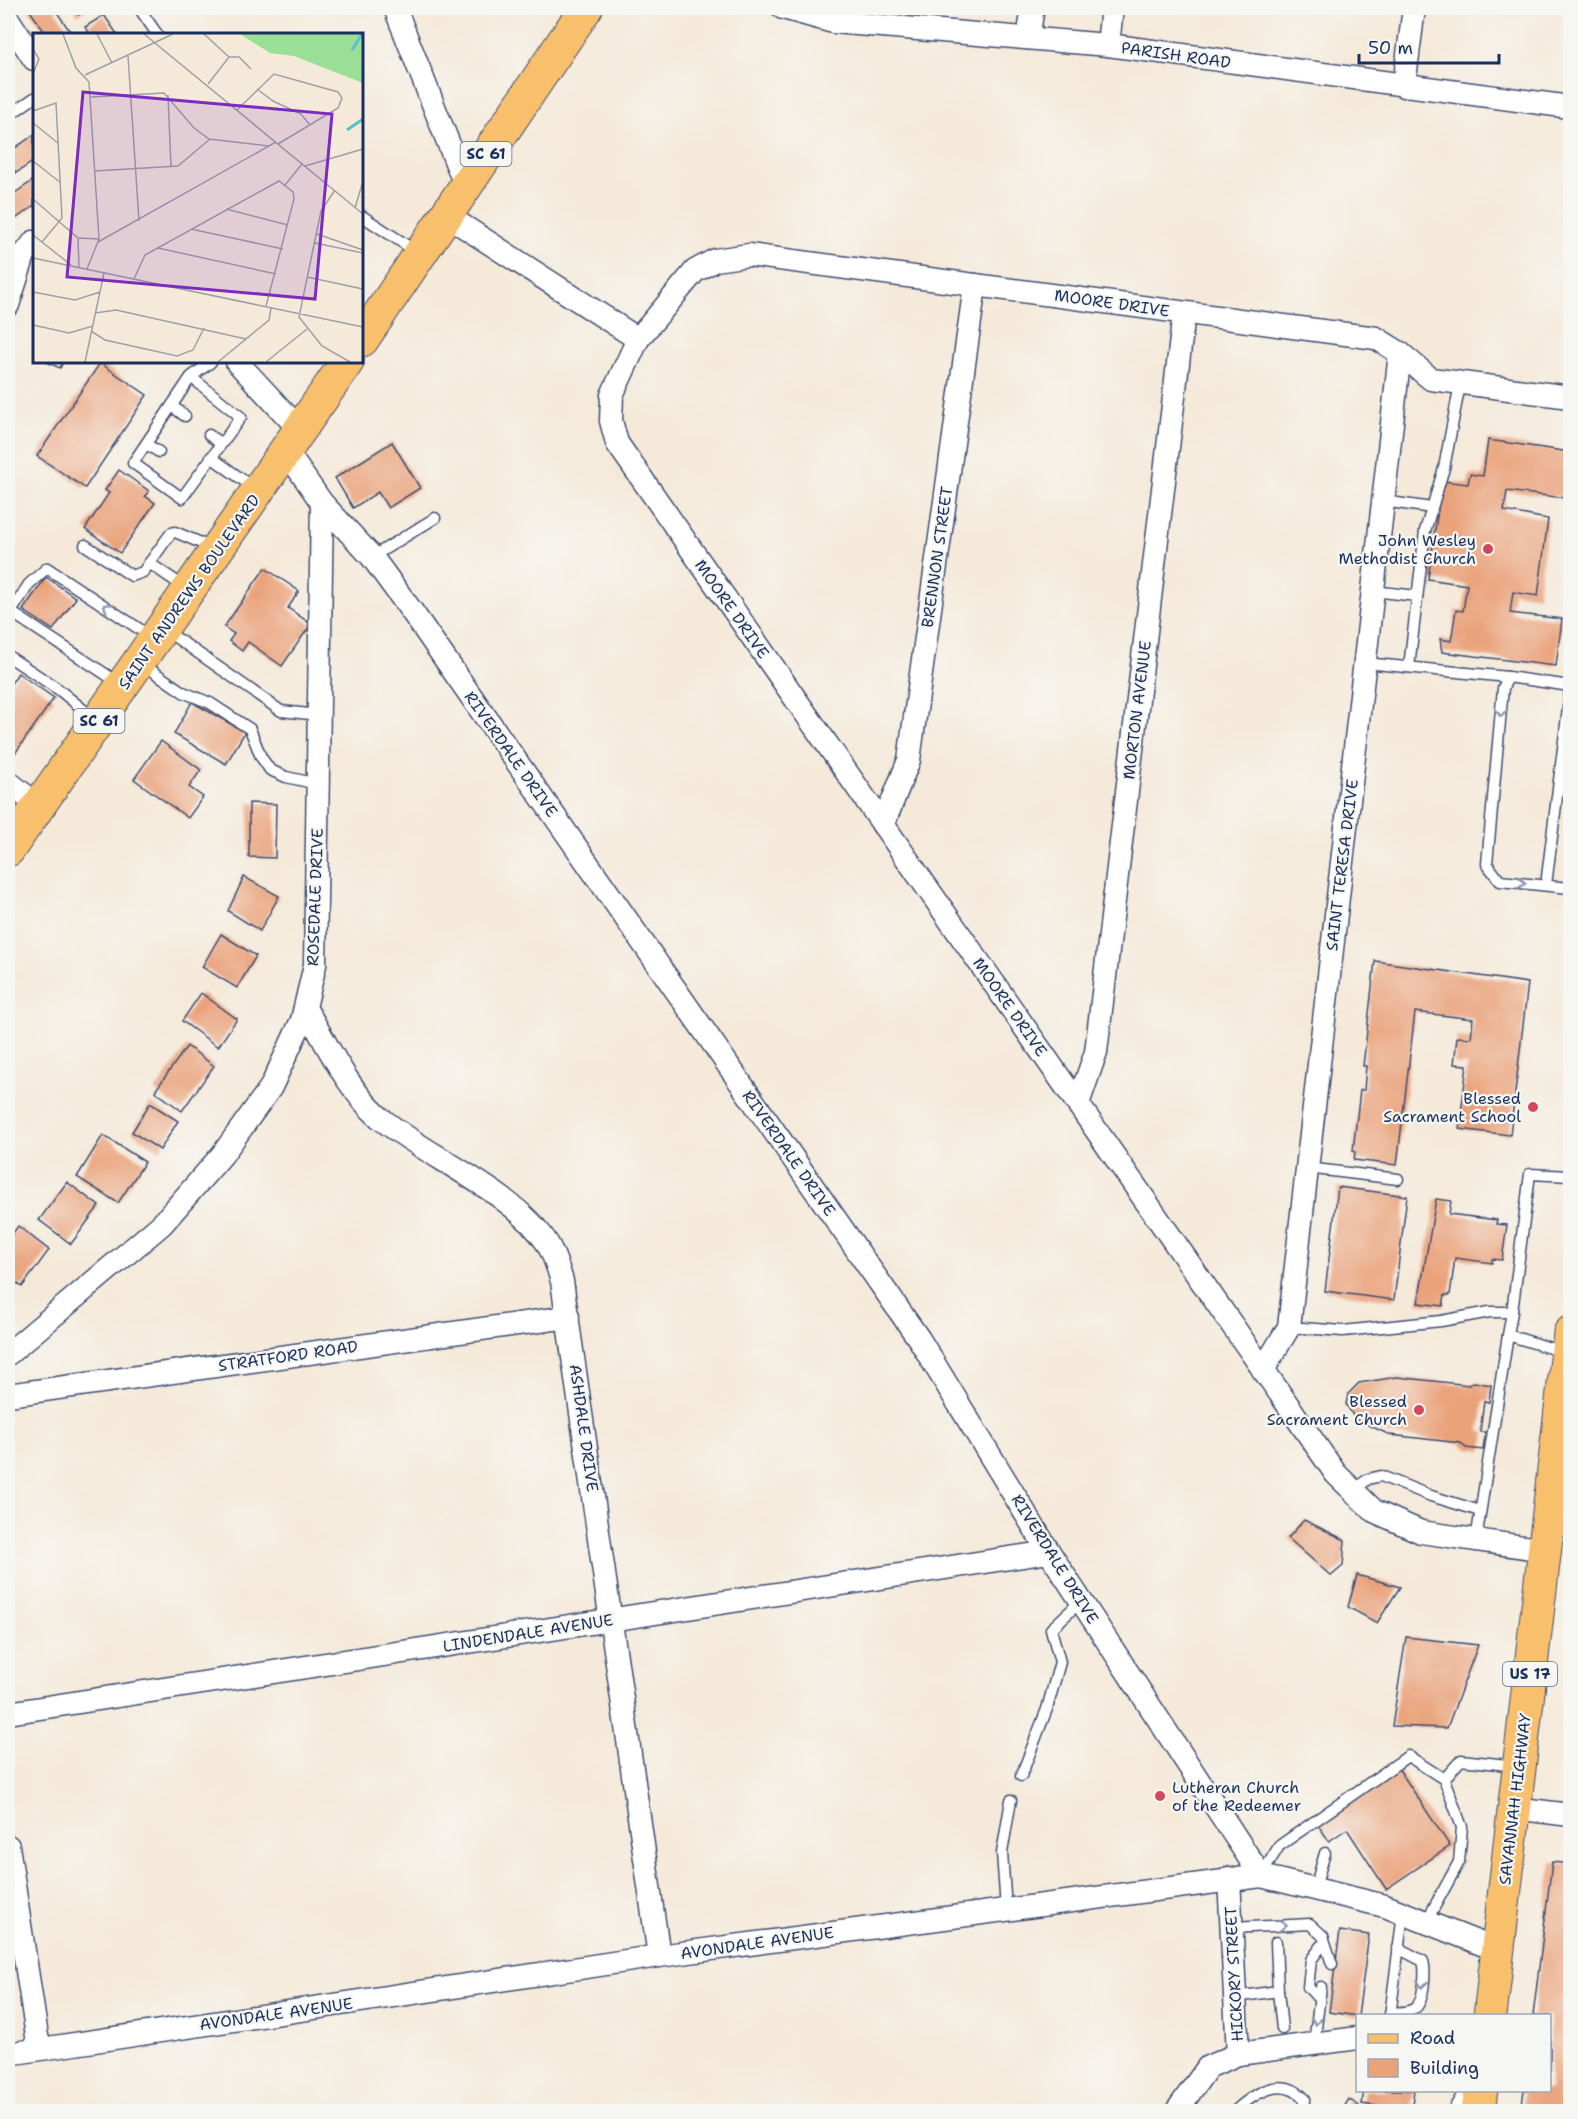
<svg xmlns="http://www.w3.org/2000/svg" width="1578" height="2119" font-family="'Shantell Sans',sans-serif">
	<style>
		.building { fill: #eaa27a }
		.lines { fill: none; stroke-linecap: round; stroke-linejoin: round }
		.lane-casing { stroke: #3c4b70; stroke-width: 13 }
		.street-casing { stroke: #3c4b70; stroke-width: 25 }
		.primary-casing { stroke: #3c4b70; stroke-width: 35 }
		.highway-casing { stroke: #3c4b70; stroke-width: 35 }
		.lane { stroke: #fff; stroke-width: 10 }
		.street { stroke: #fff; stroke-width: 22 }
		.primary { stroke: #f8bf6c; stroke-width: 33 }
		.highway { stroke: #f8bf6c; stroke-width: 33 }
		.oneway { stroke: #8d97ae }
		.poi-dot { fill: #d1495b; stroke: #f6f6f2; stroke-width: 2 }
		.labels { text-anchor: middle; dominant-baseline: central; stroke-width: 4.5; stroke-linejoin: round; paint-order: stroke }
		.shield { fill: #f6f6f2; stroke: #5d6b8a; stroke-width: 1.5 }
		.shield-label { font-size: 15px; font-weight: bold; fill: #1b2f5e }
		.street-label { font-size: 16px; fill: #1b2f5e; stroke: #f6f6f2 }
		.poi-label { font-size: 16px; fill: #1b2f5e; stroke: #f6f6f2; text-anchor: end }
		.inset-river { fill: none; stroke: #55c2ce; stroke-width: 3 }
		.inset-road { fill: none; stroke: #9e9fa8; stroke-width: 1.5 }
		.view { fill: #7b2cbf; fill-opacity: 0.15; stroke: #7b2cbf; stroke-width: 3 }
		.inset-edge { fill: none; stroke: #1b2f5e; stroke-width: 3 }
	</style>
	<rect width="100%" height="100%" fill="#f6f6f2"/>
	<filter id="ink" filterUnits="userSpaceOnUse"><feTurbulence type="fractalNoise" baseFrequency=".0167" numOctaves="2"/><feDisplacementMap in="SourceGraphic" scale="12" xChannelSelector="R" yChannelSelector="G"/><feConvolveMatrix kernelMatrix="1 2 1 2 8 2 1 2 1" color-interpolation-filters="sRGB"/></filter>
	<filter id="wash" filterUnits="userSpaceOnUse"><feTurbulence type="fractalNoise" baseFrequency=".008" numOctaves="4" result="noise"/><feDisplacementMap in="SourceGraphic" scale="24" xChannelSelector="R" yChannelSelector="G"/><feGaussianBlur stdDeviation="1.35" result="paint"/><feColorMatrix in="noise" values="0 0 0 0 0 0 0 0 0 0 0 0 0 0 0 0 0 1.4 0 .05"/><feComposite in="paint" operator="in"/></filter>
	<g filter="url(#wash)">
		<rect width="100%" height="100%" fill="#f5e9d9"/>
		<g id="blocks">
			<g class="building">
				<path d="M28,8h26l18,26h-26z"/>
				<path d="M73,8h17l-12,7z"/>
				<path d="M104,15l13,19h-27l-5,-7z"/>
				<path d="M34,135v26l-18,12 -8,-13v-7z"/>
				<path d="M34,180v26l-26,18v-26z"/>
				<path d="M47,362h16l-3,6z"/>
				<path d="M100,363l47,32 -62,93 -48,-32z"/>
				<path d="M1488,440l82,12v43l-5,3 -58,-7 -3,20 44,8 -10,77 -25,-4 -3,21 52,6 -6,47 -114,-14 -2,-13 11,2 5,-31 7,1 4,-26 -39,-6 14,-98 26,3 2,-10 13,2z"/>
				<path d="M392,442l28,46 -32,20 -10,-16 -25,16 -18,-30z"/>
				<path d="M119,470l30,21 -4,5 10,7 -35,50 -35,-24 24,-36 -4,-3z"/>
				<path d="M265,568l34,23 -11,17 23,16 -29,42 -34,-24 -6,9 -13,-10 5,-7 -10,-7z"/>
				<path d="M46,577l30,21 -23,32 -30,-20z"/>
				<path d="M18,673l36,25 -40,57 -6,-5v-62z"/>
				<path d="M192,702l53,30 -19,32 -52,-30z"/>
				<path d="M161,741l40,29 -12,17 14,10 -15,21 -54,-39z"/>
				<path d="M249,803l27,1 -1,54 -26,-1z"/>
				<path d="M244,877l35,19 -19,35 -32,-20z"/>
				<path d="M221,934l35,22 -19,32 -35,-21z"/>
				<path d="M1375,961l153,22 -18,152 -51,-6 8,-64 -13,-1 3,-27 14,1 2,-19 -58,-7 -18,153 -43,-5 1,-8 -2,-1 7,-61h4l2,-24h-3z"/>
				<path d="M201,993l36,26 -19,28 -36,-26z"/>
				<path d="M187,1046l27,20 -32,45 -27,-20z"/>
				<path d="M150,1103l28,18 -18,29 -28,-18z"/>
				<path d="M103,1135l42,27 -27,41 -41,-26z"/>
				<path d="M67,1182l32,24 -28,38 -32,-24z"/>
				<path d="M1338,1187l69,9 -13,104 -69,-9z"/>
				<path d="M1436,1199l15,2 -2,13 48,6 -1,4 11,1 -5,35 -10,-1v4l-37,-5 -5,37h-5l-2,11 -25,-3z"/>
				<path d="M18,1226l31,24 -27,37 -14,-11v-36z"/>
				<path d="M1397,1377l72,8 5,-3 17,3 -2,17 -5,-1 -4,31h5l-2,18 -17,-2 -5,-5 -71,-8 -35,-16 -9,-15 2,-10 11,-11z"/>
				<path d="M1304,1520l41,20 -2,26 -12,10 -43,-38z"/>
				<path d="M1357,1575l43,12 -23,36 -29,-16z"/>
				<path d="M1406,1637l72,8 -31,83 -55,-2z"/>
				<path d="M1398,1768l52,78 -64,43 -39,-60 -18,12 -13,-19z"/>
				<path d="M1552,1862l18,2v248h-49l3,-22h26v-74h-17z"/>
				<path d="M1340,1931l29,4 -11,81 -29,-4z"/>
				<path d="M1364,2090h50l-3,22h-22v-4l-27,-4z"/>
				<path d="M1349,2099l18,13h-26z"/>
			</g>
		</g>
	</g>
	<g filter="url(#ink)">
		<use href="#blocks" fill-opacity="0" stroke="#3c4b70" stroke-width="1.5"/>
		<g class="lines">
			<g class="lane-casing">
				<g id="lane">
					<path d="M139,8l18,26"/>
					<path d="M8,116l26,-18"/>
					<path d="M362,216l55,36"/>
					<path d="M191,377l50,40 -59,81 -49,-35 58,-86 20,-15"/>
					<path d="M172,406l13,10"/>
					<path d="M209,435l12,9"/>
					<path d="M146,444l13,8"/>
					<path d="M211,457l43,31"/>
					<path d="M1383,501l49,7"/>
					<path d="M85,545l47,31 11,-4 28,-39 4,-1 38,16"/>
					<path d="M372,557l63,-39"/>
					<path d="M149,563l37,25"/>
					<path d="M1373,591l44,5"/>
					<path d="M165,630l116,81 38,4"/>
					<path d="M8,656l50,33 38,31"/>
					<path d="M141,663l42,29 27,11 40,26 11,28 9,13 16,7 32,7"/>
					<path d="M1365,663l143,14"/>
					<path d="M1409,667l16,-136 19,-63 16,-84"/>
					<path d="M119,683l-108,-71 18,-28 18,-16 106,70"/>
					<path d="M1570,686l-62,-9 -5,11 -16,176 13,17 70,7"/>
					<path d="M1546,885l24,-193"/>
					<path d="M1307,1168l91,11"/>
					<path d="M1512,1312l18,-138 40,2"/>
					<path d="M1289,1327l54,4 98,-10 49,-9h22l-4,23 55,17"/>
					<path d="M1353,1491l15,-12 13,-3 50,20 49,15"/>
					<path d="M1476,1540l32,-205"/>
					<path d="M1021,1776l26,-67 13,-47 -9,-33 30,-28"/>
					<path d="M1261,1876l18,-30 129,-90 36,23"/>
					<path d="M1315,1888l10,-35"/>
					<path d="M1006,1909l-4,-56 9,-53"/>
					<path d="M1426,1922l33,-60 3,-35 -18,-48 17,-19 56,6"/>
					<path d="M1232,1928l78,-4 13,12 9,28"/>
					<path d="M1276,1942l2,49"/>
					<path d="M1235,1997l43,-6 4,38"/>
					<path d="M1319,1999l-11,-12 3,-27 13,-17"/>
					<path d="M1390,2013c8,-1 19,0 25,-5 9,-6 11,-37 8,-47l-25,-13"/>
					<path d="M1390,2016l13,-103"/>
					<path d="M1314,2044l7,-57"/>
					<path d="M1234,2112c19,-18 48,-38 71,-13l-1,13"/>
				</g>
			</g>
			<g class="street-casing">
				<g id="street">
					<path d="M395,8l70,177"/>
					<path d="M783,8l50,14 275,23 462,62"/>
					<path d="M8,19l26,40"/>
					<path d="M1028,38l5,-30"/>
					<path d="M1108,45l4,-37"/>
					<path d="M1404,86l10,-78"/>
					<path d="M446,215l192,124"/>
					<path d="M8,305l16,-50 10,-13"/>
					<path d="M237,362l63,68"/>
					<path d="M286,451l36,52 50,54 41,56 506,726 130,213 212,324"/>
					<path d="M8,782l32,25"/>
					<path d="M883,825l26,-65 66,-475"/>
					<path d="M305,1008c22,35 42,81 74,109 48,40 135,75 168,126 7,11 11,25 15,38l97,675"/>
					<path d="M1078,1104l18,-52 88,-739"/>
					<path d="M8,1354l154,-130 60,-69 49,-68 31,-67 13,-55 7,-462"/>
					<path d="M1263,1370l26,-43 111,-974"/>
					<path d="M8,1395l560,-78"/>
					<path d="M1545,1550l-124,-18 -47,-21 -38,-37 -719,-1031 -6,-22 1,-26 26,-56 57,-68 20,-11 34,-5 627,83 24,15 31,26 139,18"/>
					<path d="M8,1713l1041,-161"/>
					<path d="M1514,1808l56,7"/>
					<path d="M8,1846l31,203"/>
					<path d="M8,2054l651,-98 602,-80 124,30 112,44"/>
					<path d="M1238,2054l120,-16"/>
					<path d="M1176,2112l32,-45 30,-13 -9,-176"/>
					<path d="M1459,2112l13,-22"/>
				</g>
			</g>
			<g class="primary-casing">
				<g id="primary">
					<path d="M362,340l224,-332"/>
					<path d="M8,850l339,-488"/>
				</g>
			</g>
			<g class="highway-casing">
				<g id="highway">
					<path d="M1490,2016l80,-683"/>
					<path d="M1478,2112l3,-22"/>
				</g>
			</g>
			<use href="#lane" class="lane"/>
			<use href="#street" class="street"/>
			<use href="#primary" class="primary"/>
			<use href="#highway" class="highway"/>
		</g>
		<defs><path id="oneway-chevron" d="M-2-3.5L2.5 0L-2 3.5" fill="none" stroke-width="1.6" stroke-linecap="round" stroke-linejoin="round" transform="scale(1.5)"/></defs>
		<g class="oneway">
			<use href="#oneway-chevron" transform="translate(107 607) rotate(-146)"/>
			<use href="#oneway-chevron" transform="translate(1501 713) rotate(95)"/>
			<use href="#oneway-chevron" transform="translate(1522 883) rotate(5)"/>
			<use href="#oneway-chevron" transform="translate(1283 1925) rotate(-3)"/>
			<use href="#oneway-chevron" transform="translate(1422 1984) rotate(99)"/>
			<use href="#oneway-chevron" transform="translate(1316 2021) rotate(96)"/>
		</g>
	</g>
	<g class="poi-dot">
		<circle cx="1488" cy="549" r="6"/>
		<circle cx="1533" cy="1107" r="6"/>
		<circle cx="1419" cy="1410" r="6"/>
		<circle cx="1160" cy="1796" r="6"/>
	</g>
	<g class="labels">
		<g class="shield">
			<rect x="460.5" y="142" width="51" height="24" rx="4.5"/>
			<rect x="73.5" y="709" width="51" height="24" rx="4.5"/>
			<rect x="1503" y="1662" width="54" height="24" rx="4.5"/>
		</g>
		<g class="shield-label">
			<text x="486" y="154">SC 61</text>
			<text x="99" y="721">SC 61</text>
			<text x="1530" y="1674">US 17</text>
		</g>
		<g class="street-label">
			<text transform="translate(1176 55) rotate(8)">PARISH ROAD</text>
			<text transform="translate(1112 303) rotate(8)">MOORE DRIVE</text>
			<text transform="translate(937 557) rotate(-82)">BRENNON STREET</text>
			<text transform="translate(189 592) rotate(-55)">SAINT ANDREWS BOULEVARD</text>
			<text transform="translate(732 609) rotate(55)">MOORE DRIVE</text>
			<text transform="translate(1137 710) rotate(-83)">MORTON AVENUE</text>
			<text transform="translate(511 754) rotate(55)">RIVERDALE DRIVE</text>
			<text transform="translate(1342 865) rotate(-83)">SAINT TERESA DRIVE</text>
			<text transform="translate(315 897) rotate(-88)">ROSEDALE DRIVE</text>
			<text transform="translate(1010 1007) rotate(55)">MOORE DRIVE</text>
			<text transform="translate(789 1153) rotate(55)">RIVERDALE DRIVE</text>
			<text transform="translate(288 1356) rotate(-8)">STRATFORD ROAD</text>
			<text transform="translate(584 1428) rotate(82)">ASHDALE DRIVE</text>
			<text transform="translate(1055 1559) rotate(58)">RIVERDALE DRIVE</text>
			<text transform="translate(528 1633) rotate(-9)">LINDENDALE AVENUE</text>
			<text transform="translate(1515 1799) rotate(-83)">SAVANNAH HIGHWAY</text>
			<text transform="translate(757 1943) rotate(-8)">AVONDALE AVENUE</text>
			<text transform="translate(1234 1974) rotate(-93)">HICKORY STREET</text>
			<text transform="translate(276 2014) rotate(-8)">AVONDALE AVENUE</text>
		</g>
		<g class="poi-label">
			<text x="1476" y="540">John Wesley<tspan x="1476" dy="18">Methodist Church</tspan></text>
			<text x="1521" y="1098">Blessed<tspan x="1521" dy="18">Sacrament School</tspan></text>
			<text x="1407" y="1401">Blessed<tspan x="1407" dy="18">Sacrament Church</tspan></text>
			<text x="1172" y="1787" text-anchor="start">Lutheran Church<tspan x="1172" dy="18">of the Redeemer</tspan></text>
		</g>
	</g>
	<g transform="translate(33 33)">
		<rect width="330" height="330" fill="#f5e9d9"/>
		<path d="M207,1h123v49l-69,-27 -24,-3z" fill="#99df98"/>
		<path class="inset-river" d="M319,17l10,-16M314,97l16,-11"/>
		<path class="inset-road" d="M30,1l13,34 13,14 10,157 -12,30M64,1l15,29M111,1l219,180M171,1l25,23 -21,27M0,16l6,10 -6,15M95,23l11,165M196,24h10l12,12M52,42l88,-41M224,56l16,12 28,13 9,11M135,62l3,72M58,64l73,-4 30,35 15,11 60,7M204,77l37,-36 64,18 4,6 -4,10 -60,36M0,78l23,-8 6,115 -20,24M0,90l25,20M0,128l28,22M272,133l58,-17M62,138l83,-5 32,-27M252,152l17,-21M302,157l-14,21 -22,106 23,29 28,16M0,166l45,39 21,1M322,175l8,-27M193,176l62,16M158,196l92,20M284,201l46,16M0,202l38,30M45,205l1,30M65,209l178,-100M282,210l48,10M125,215l118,26M0,225l330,69M274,244l56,12M101,246l11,-24 134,-74 14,11 1,7 -28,107M0,259l42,8 25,-8M62,280l21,-3 130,29M0,292l36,8 24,-7M58,298l14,9 72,16 16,-6 11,-22M52,329l19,-89M185,329l51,-42 2,-12M233,329l41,-33"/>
		<path class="view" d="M50,59l249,22 -17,185 -248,-22z"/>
		<rect width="330" height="330" class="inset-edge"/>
	</g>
	<rect width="1578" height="2119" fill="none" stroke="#f6f6f2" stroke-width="30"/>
	<rect x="1356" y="2014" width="195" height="78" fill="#f6f6f2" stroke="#9ea6b7" stroke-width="1.5"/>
	<rect x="1368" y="2034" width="30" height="9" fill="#f8bf6c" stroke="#9ea6b7" stroke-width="1.5"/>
	<text x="1410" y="2044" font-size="18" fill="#1b2f5e">Road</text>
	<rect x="1368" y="2059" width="30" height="18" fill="#eaa27a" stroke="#9ea6b7" stroke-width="1.5"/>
	<text x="1410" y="2074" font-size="18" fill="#1b2f5e">Building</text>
	<path d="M1359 54v9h140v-9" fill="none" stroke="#1b2f5e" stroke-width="3"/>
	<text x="1368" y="54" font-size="18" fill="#1b2f5e" stroke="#f6f6f2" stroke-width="4.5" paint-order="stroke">50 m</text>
</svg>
